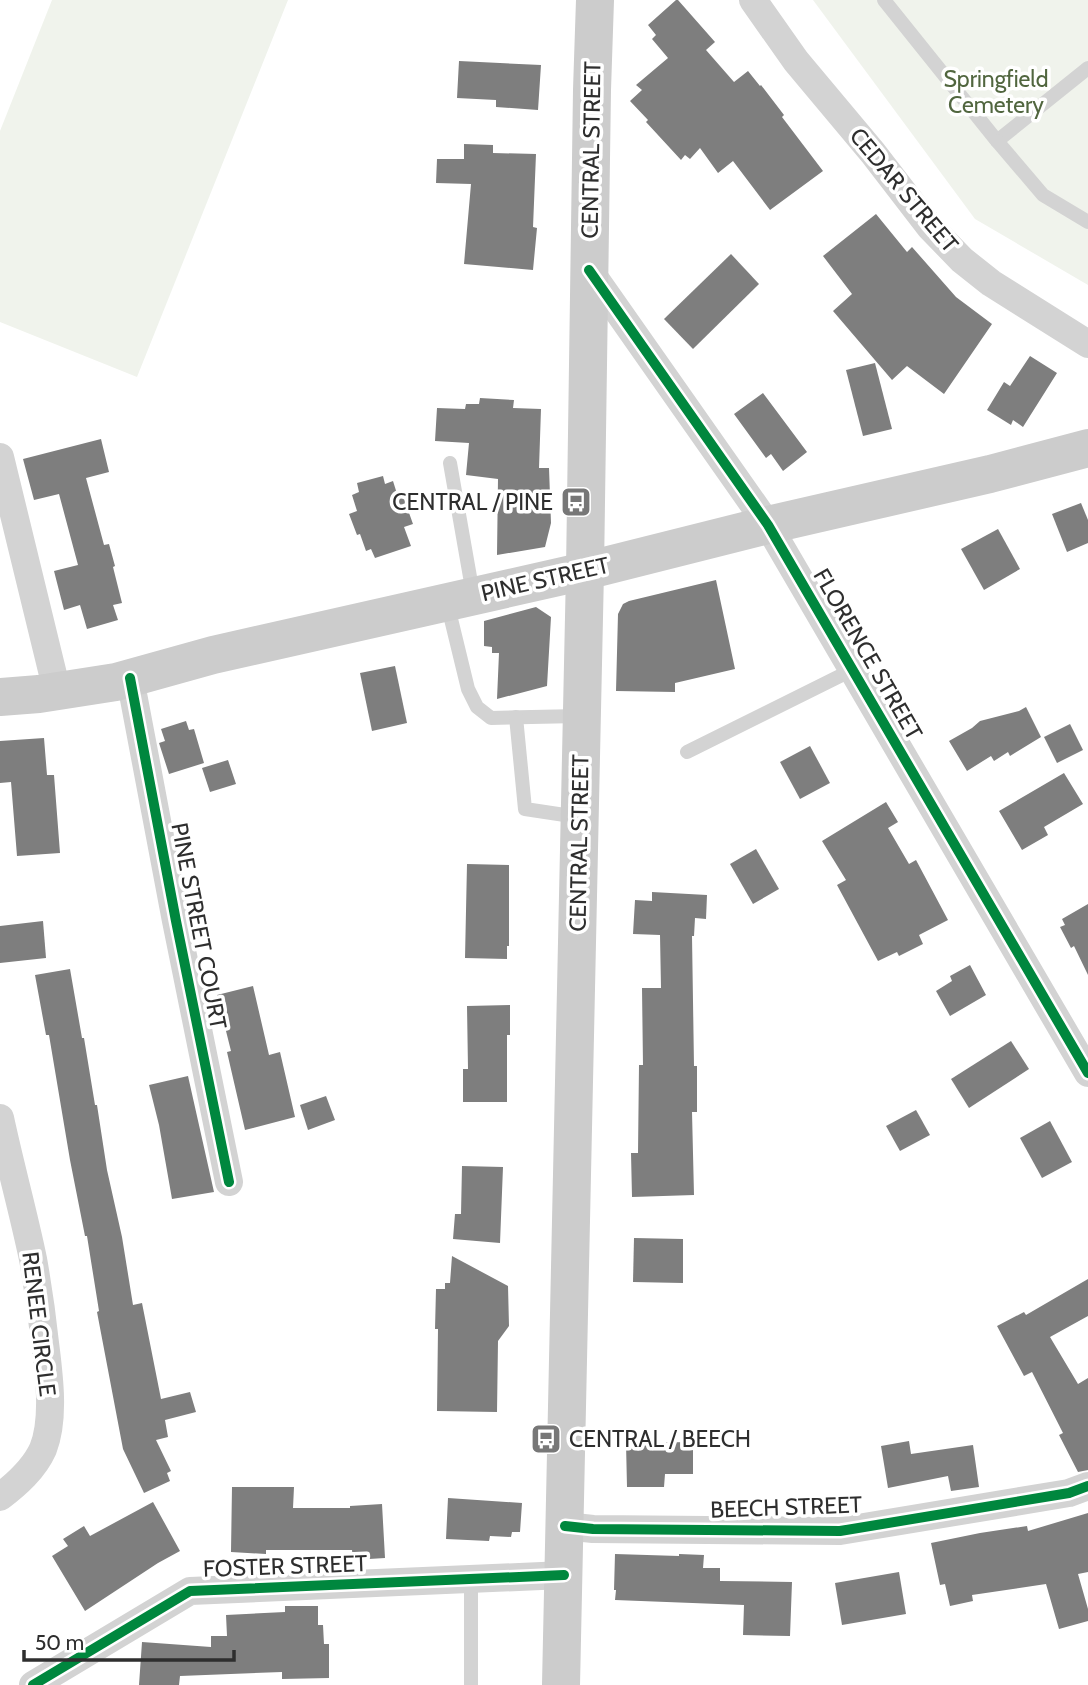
<svg xmlns="http://www.w3.org/2000/svg" width="1088" height="1685" font-family="Cabin,sans-serif">
	<style>
		.green { fill: #f0f3ec }
		.building { fill: #7e7e7e }
		.lines { fill: none; stroke-linecap: round; stroke-linejoin: round }
		.service { stroke: #d3d3d3; stroke-width: 14 }
		.minor { stroke: #d3d3d3; stroke-width: 28 }
		.secondary { stroke: #ccc; stroke-width: 38 }
		.cycleway-casing { stroke: #fff; stroke-width: 15 }
		.cycleway { stroke: #00873e; stroke-width: 10 }
		.labels { text-anchor: middle; dominant-baseline: central; stroke-width: 7; stroke-linejoin: round; paint-order: stroke }
		.park-label { font-size: 23px; fill: #51663f; stroke: #fff }
		.street-label { font-size: 23px; fill: #2e2e2e; stroke: #fff }
		.poi-label { font-size: 23px; fill: #2e2e2e; stroke: #fff; text-anchor: end }
	</style>
	<rect width="100%" height="100%" fill="#fff"/>
	<g class="green">
		<path d="M52,0h236l-151,377 -137,-55v-191z"/>
		<path d="M813,0h275v285l-113,-66z"/>
	</g>
	<g class="building">
		<path d="M676,0h2l37,42 -9,8 28,32 14,-11 12,15 1,-1 23,30 -2,2 41,54 -53,39 -37,-49 -15,12 -18,-25 -10,11 -5,-4 -4,5 -35,-38 2,-2 -18,-19 12,-11 -6,-5 32,-27 -16,-19 4,-4 -8,-10z"/>
		<path d="M459,61l82,4 -3,45 -42,-3v-7l-39,-2z"/>
		<path d="M464,144l29,1v8l43,1 -3,73 4,1 -4,42 -69,-6 7,-80 -35,-1 1,-24h27z"/>
		<path d="M876,214l31,38 5,-5 44,50 36,27 -48,70 -37,-28 -15,14 -59,-69 19,-17 -29,-38z"/>
		<path d="M731,254l28,30 -66,65 -29,-30z"/>
		<path d="M1030,356l27,17 -34,54 -10,-7 -2,5 -24,-15 17,-28 6,4z"/>
		<path d="M875,363l17,66 -29,7 -17,-66z"/>
		<path d="M763,393l44,59 -24,19 -12,-17 -5,4 -32,-44z"/>
		<path d="M480,398l34,2 -1,8 28,1 -2,59h10l2,55 -6,24 -48,8 1,-76 -32,-4 3,-32 -34,-2 2,-33 28,1 1,-5h13z"/>
		<path d="M101,439l8,33 -23,6 18,67 5,-1 6,22 -2,1 9,36 -9,2 5,15 -31,9 -7,-24 -16,5 -10,-39 24,-6 -19,-71 -25,6 -11,-41z"/>
		<path d="M383,476l2,8 8,-3 5,16 5,-1 10,28 -9,3 7,19 -36,12 -4,-9 -5,2 -6,-17 -3,1 -8,-21 8,-3 -5,-16 7,-3 -2,-9z"/>
		<path d="M1081,503l7,17v23l-21,9 -15,-38z"/>
		<path d="M998,529l22,40 -36,21 -23,-41z"/>
		<path d="M716,580l19,89 -60,14v9l-59,-1 2,-77 5,-10 6,-3z"/>
		<path d="M536,607l15,10 -4,69 -50,13 2,-46h-7v-6l-8,-1v-25z"/>
		<path d="M395,666l12,57 -35,8 -12,-58z"/>
		<path d="M1026,707l15,30 -31,19 -2,-4 -14,9 -3,-5 -24,15 -18,-30 23,-13 8,-7 39,-10z"/>
		<path d="M186,721l3,9 5,-1 10,34 -35,11 -10,-31 6,-2 -4,-12z"/>
		<path d="M1070,724l13,26 -26,13 -13,-26z"/>
		<path d="M44,738l3,37h7l6,78 -43,3 -6,-74 -11,1v-42z"/>
		<path d="M810,746l20,37 -30,16 -20,-37z"/>
		<path d="M228,760l8,24 -26,8 -8,-24z"/>
		<path d="M1064,773l19,31 -39,23 4,8 -26,15 -23,-39z"/>
		<path d="M886,802l12,20 -10,6 21,36 7,-4 32,60 -29,15 4,9 -24,12 -2,-4 -19,9 -41,-76 9,-5 -24,-39z"/>
		<path d="M756,849l23,40 -26,15 -23,-40z"/>
		<path d="M467,864l42,1v81h-2v13l-42,-1z"/>
		<path d="M652,892l55,3 -1,24 -11,-1 -1,18h-2l2,130h3v46h-5l2,83 -62,2 -1,-44h7l1,-88h4l-1,-77h19l-1,-53 -27,-1 2,-34 17,1z"/>
		<path d="M1088,904v71l-14,-29 -3,2 -11,-21 5,-2 -3,-6z"/>
		<path d="M43,921l3,37 -46,5v-37z"/>
		<path d="M970,965l16,30 -36,21 -14,-25 16,-10 -2,-5z"/>
		<path d="M70,969l12,69h2l11,67h2l10,65 15,67 11,68 9,-2 19,96 29,-7 6,20 -31,8 3,17 -12,3 15,31 -4,2 3,8 -26,12 -21,-44 -26,-137 2,-1 -12,-75h-2l-15,-76 -21,-125h-3l-11,-60z"/>
		<path d="M253,986l16,69 11,-3 15,65 -50,13 -18,-78 4,-1 -14,-56z"/>
		<path d="M510,1005v30h-3v67h-44v-33h5l-1,-63z"/>
		<path d="M1011,1041l18,28 -60,39 -18,-29z"/>
		<path d="M188,1076l26,116 -42,7 -13,-74 -10,-40z"/>
		<path d="M326,1096l9,24 -27,10 -8,-25z"/>
		<path d="M916,1110l14,25 -30,16 -14,-25z"/>
		<path d="M1050,1121l22,41 -30,16 -22,-40z"/>
		<path d="M462,1166l41,1 -3,76 -47,-4 2,-25h6z"/>
		<path d="M634,1238l49,1v44l-50,-1z"/>
		<path d="M452,1256l56,30 1,40 -11,15 -1,71 -60,-1 1,-82h-3l1,-40h9v-6h5z"/>
		<path d="M1088,1279v37l-38,21 28,47 10,-6v92l-10,2 -19,-37 4,-2 -31,-61 -8,4 -27,-50 27,-14 2,3z"/>
		<path d="M909,1441l2,13 62,-9 6,42 -28,4 -3,-15 -60,12 -7,-42z"/>
		<path d="M693,1442v32h-28l-1,13h-37l-1,-44z"/>
		<path d="M232,1487h62l-1,21h57v-2l32,-2 3,54 -32,2 -1,-10h-86v4l-35,-2z"/>
		<path d="M448,1498l74,5 -2,29h-8l-1,5 -21,-1 -1,5 -43,-2z"/>
		<path d="M153,1502l27,49 -22,12 -73,48 -33,-55 16,-10 -5,-7 21,-13 6,10z"/>
		<path d="M1088,1513v59l-10,2 10,35v12l-29,8 -13,-45 -74,11 1,6 -23,5 -5,-22 -5,1 -9,-42 49,-10 47,-7 1,5z"/>
		<path d="M615,1554l64,2v-2l25,1 -1,13h17v13l72,1 -2,54 -47,-1 1,-30 -129,-5 1,-10h-2z"/>
		<path d="M899,1572l7,42 -64,11 -7,-42z"/>
		<path d="M285,1606h33v19h5l1,19h5v34l-47,1v-7l-102,4 -1,9h-40l3,-43 69,5v-11h16l-1,-21 59,-3z"/>
	</g>
	<g class="lines">
		<g class="service">
			<path d="M884,0l113,141 91,-73"/>
			<path d="M997,141l46,54 45,27"/>
			<path d="M450,463l23,131"/>
			<path d="M449,603l2,16 17,70 9,18 14,11 88,-2"/>
			<path d="M516,717l9,92 53,8"/>
			<path d="M687,752l165,-82"/>
			<path d="M471,1580v105"/>
		</g>
		<g class="minor">
			<path d="M753,0l43,61 77,92 57,74 32,33 29,23 97,61"/>
			<path d="M589,270l179,255 320,548"/>
			<path d="M0,457l57,234"/>
			<path d="M130,678l46,243 53,261"/>
			<path d="M0,1118c10,47 23,93 33,141 5,28 9,56 12,84 4,32 10,76 -2,106 -9,20 -26,35 -43,48"/>
			<path d="M565,1526l28,3 247,2 229,-38 19,-7"/>
			<path d="M33,1685l157,-94 374,-16"/>
		</g>
		<g class="secondary">
			<path d="M0,697l39,-3 77,-12 97,-27 372,-84 183,-46 222,-51 98,-26"/>
			<path d="M561,1685l24,-1114 7,-481 3,-90"/>
		</g>
		<g class="cycleway-casing">
			<g id="cycleway">
				<path d="M589,270l179,255 320,548"/>
				<path d="M130,678l46,243 53,261"/>
				<path d="M565,1526l28,3 247,2 229,-38 19,-7"/>
				<path d="M33,1685l157,-94 374,-16"/>
			</g>
		</g>
		<use href="#cycleway" class="cycleway"/>
	</g>
	<defs>
		<g id="bus-square" transform="scale(1.575)"><rect x="-9" y="-9" width="18" height="18" rx="4" fill="#777" stroke="#fff"/><path d="M-5-6H5V4H4V6H2V4H-2V6H-4V4H-5ZM-3.5-4V0h7V-4ZM-3.5 1.2v1.5H-2V1.2ZM2 1.2v1.5H3.5V1.2Z" fill="#fff"/></g>
	</defs>
	<g fill-rule="evenodd">
		<use href="#bus-square" x="576" y="502"/>
		<use href="#bus-square" x="546" y="1439"/>
	</g>
	<g class="labels">
		<g class="park-label">
			<text x="996" y="79">Springfield<tspan x="996" dy="26">Cemetery</tspan></text>
		</g>
		<g class="street-label">
			<text transform="translate(591 150) rotate(-89)">CENTRAL STREET</text>
			<text transform="translate(904 190) rotate(50)">CEDAR STREET</text>
			<text transform="translate(545 579) rotate(-13)">PINE STREET</text>
			<text transform="translate(868 654) rotate(60)">FLORENCE STREET</text>
			<text transform="translate(579 843) rotate(-89)">CENTRAL STREET</text>
			<text transform="translate(199 926) rotate(79)">PINE STREET COURT</text>
			<text transform="translate(39 1324) rotate(83)">RENEE CIRCLE</text>
			<text transform="translate(786 1507) rotate(-2)">BEECH STREET</text>
			<text transform="translate(285 1566) rotate(-2)">FOSTER STREET</text>
		</g>
		<g class="poi-label">
			<text x="553" y="502">CENTRAL / PINE</text>
			<text x="569" y="1439" text-anchor="start">CENTRAL / BEECH</text>
		</g>
	</g>
	<path d="M24 1650v10h210v-10" fill="none" stroke="#2e2e2e" stroke-width="3.5"/>
	<text x="35" y="1650" font-size="21" fill="#2e2e2e" stroke="#ffffff" stroke-width="5" paint-order="stroke">50 m</text>
</svg>
